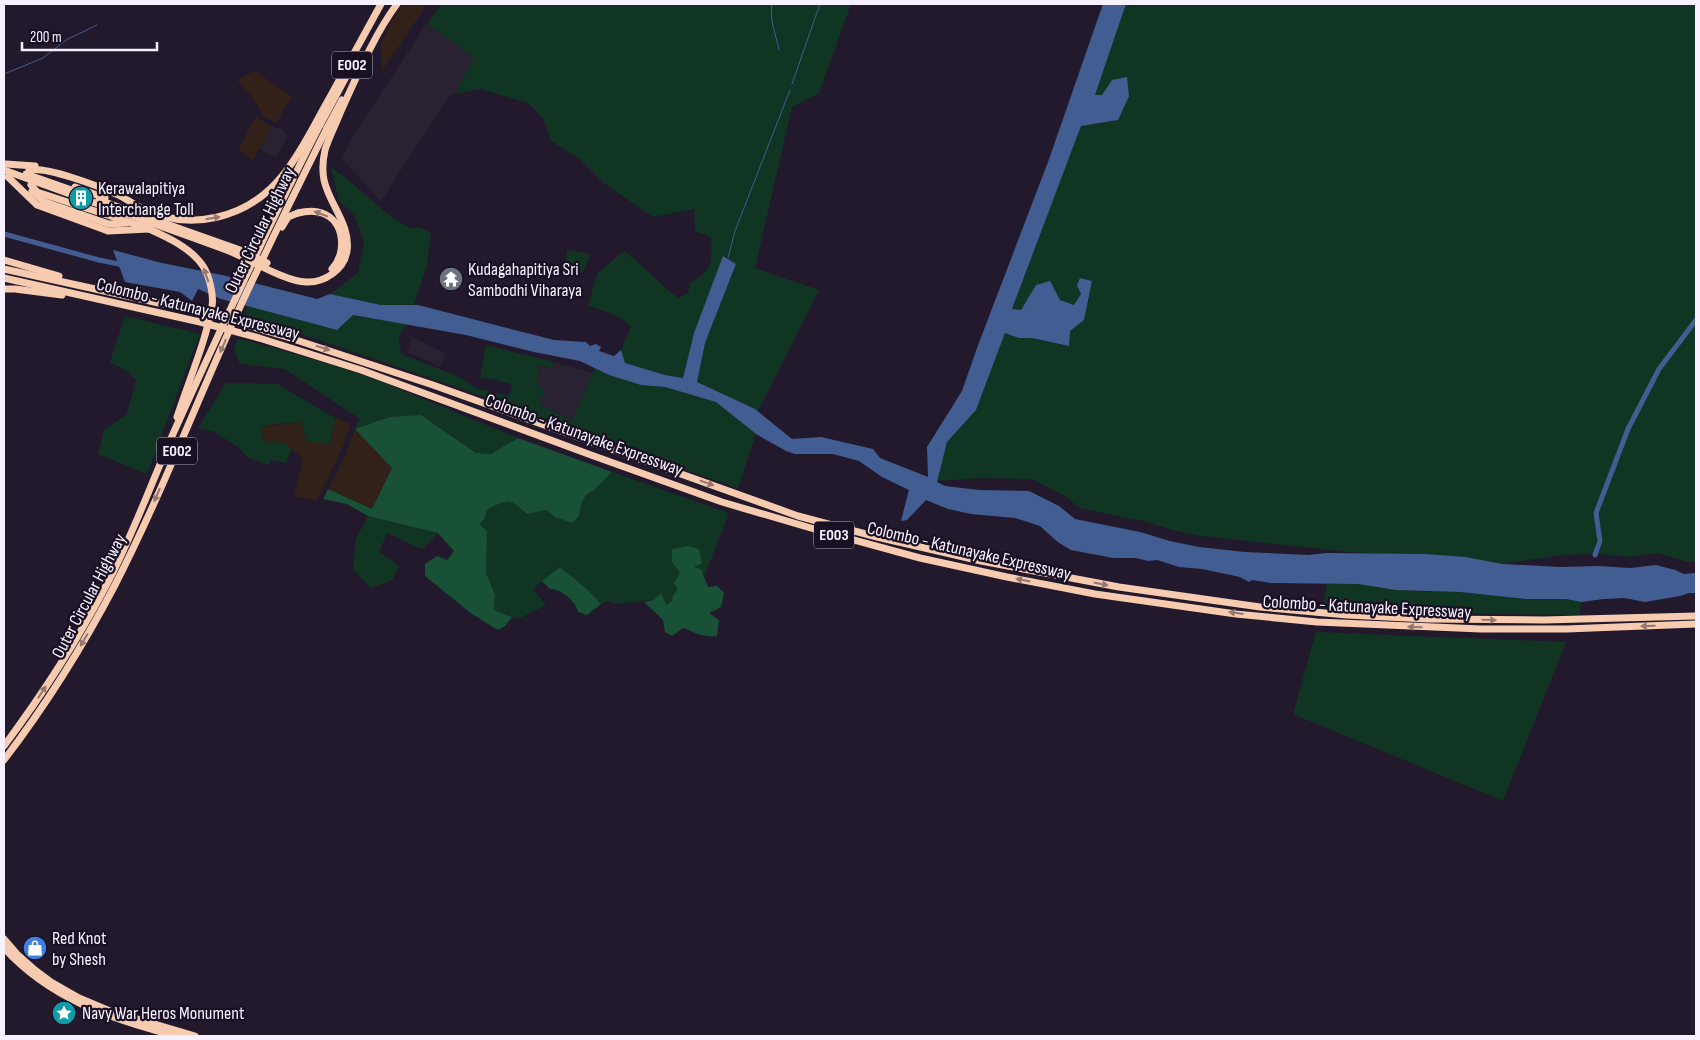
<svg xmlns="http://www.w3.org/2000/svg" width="1700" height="1040" font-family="'Sofia Sans Condensed',sans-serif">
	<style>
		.commercial { fill: #312118 }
		.industrial { fill: #292231 }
		.green { fill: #113523 }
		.forest { fill: #195136 }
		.water { fill: #425d92 }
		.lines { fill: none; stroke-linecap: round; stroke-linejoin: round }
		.stream { stroke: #425d92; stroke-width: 1 }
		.canal { stroke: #425d92; stroke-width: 5 }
		.highway { stroke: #f6cbaf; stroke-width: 7 }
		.highway-bridge { stroke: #f6cbaf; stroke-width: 7 }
		.oneway { fill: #937770 }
		.labels { text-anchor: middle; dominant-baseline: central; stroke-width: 4.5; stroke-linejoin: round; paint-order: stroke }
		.shield { fill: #1a1023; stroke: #b5aebd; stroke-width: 1 }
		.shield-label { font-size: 16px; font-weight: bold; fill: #f7f1ff }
		.poi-label { font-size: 18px; fill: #f7f1ff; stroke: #1a1023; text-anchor: start }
		.street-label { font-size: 18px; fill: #f7f1ff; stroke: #1a1023 }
	</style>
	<rect width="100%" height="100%" fill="#23192d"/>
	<g class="commercial">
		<path d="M403,4h24l-45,67 -1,-28 10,-20z"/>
		<path d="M255,71l37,26 -16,26 -12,-6 -11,-19 -16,-18z"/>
		<path d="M257,115l5,6 10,6 -19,33 -15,-11z"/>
		<path d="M335,418l16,6 -11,29 -23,47 -23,-4 9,-37 -18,-16 -21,-2 -3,-14 40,-5 29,21z"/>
		<path d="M355,429l37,39 -20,41 -44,-20 17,-33z"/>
	</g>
	<g class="industrial">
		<path d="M427,23l47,35 -19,36 -6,2 -68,105 -39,-42 10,-22z"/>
		<path d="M272,127l10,2 6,7 -13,22 -15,-9z"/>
		<path d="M412,337l34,17 -6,13 -33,-15z"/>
		<path d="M553,362l40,11 -20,48 -34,-17 -2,-18 2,-21 12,3z"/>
	</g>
	<g class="green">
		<path d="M442,4h409l-32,89 -27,14 -37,161 64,22 -61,121 -61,-29 8,-39 31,-79 -12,-8 -30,77 -11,45 -18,-3 -41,-12 -3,-13 10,-23c-11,-13 -28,-16 -43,-21l9,-32 27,-23c19,14 35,32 54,47l10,-5 2,-10c23,-14 22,-20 21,-46l-16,-6 -1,-22 -41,8 -48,-33 -25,-25 -29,-18 -8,-23 -15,-15 -48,-14 -25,5 19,-36 -47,-35z"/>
		<path d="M1126,4h570v558h-10l-7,-3 -23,-6 -26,4 -31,-3 -38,1 -59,9 -36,-7 -106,-4 -159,-17 -28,-6 -30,-9 -63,-13 -15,-12 -33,-17 -52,-1 -43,3 10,-39 29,-32 29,-77 14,5h13l37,8v-15l15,-11 8,-39 -12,-3 -3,7 4,9 -7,11 -14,-5 -24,-15 -15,25h-9l69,-184 37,-6 -16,-25h-7z"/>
		<path d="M331,167l16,12 42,36 20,13h11l11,5 -4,32 -13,40h-33l-51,-11 28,-21 6,-31 -10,-27 -15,-14z"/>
		<path d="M567,250l23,4 -7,19 -18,-6z"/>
		<path d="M247,305l90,25 15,-15 54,9 -7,12 2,18 56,22 21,13 31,7 4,-11 -20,-6 -13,-1 6,-33 67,17 -1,6 -13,-3 -2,20 8,3 -6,16 33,17 23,-53 14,7 32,10 24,2 51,15 40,32 -18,54 -121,-41 -152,-57 -219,-75z"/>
		<path d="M125,316l75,18 -53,140 -49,-20 6,-24 23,-16 9,-34 -10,-10 -16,-8z"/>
		<path d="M238,338l91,26 46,15 143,59 -27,16 -15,-1 -55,-38 -32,2 -34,12 5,-10 -75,-50 -45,-5 -6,-15z"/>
		<path d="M226,383l51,1 58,34 -5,25 -23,-1 -6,-20 -33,3 -7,2 3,14 21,2 6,6 -5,14 -14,-3 -4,5 -20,-7 -10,-11 -23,-15 -17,-4z"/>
		<path d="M612,472l117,41 -25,64 -3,-8 -29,-7 8,11 -2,17 -5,5 -1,6 -5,4 -13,-5 -39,4 -8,-3 -6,3 -14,-15 -27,-22 -27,22 13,16 -28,14 -24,-9 1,-15 -9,-22v-42l-7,-7 5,-5 3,-9c21,-11 22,-12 40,4l19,-4 10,7 23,-1 2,-12 5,-9 8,-5z"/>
		<path d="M368,516l70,17 -16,16 -35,-16 -8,19 20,14 -7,14 -21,8 -18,-18 3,-31z"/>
		<path d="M1327,584h31l38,6 64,2 66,7h40l15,3 -1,13 -82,-1 -175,-6z"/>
		<path d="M1316,632l250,10 -63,159 -210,-87z"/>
	</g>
	<g class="forest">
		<path d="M421,415l55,38 15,1 27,-16 94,34 -18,18 -8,5 -5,9 -2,12 -7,7 -17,-6 -9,-7 -19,4c-18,-16 -19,-15 -40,-4l-3,9 -5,5 8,7 -1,42 9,22 -1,15 18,7 -7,9 -7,4 -26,-16 -47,-38v-12l12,-8 10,4 7,-9 -16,-18 -70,-17 -21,-12 -24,-5 5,-10 44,20 20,-41 -37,-39 34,-12z"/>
		<path d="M688,546l11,3 3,14 -8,4 7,2 7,18 9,-1 7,7 -3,14 -12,6 10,7 -2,16c-13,2 -23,-4 -34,-8l-11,8 -7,-4 -2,-12 -19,-18 10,-2 7,-7 5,12 6,-4 1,-6 5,-5 -4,-7 6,-10 -8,-11v-13z"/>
		<path d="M560,567l27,22 14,15 -14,11 -9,-3c-2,-11 -17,-23 -28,-23l-8,-8z"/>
	</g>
	<path class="water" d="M1103,4h23l-31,91h7l10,-15 15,-3 2,19 -11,24 -37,6 -69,183 9,1 15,-25 14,-4 10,19 14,5 7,-11 -4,-9 3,-7 12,3 -8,39 -14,11 -1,15 -37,-8h-13l-14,-5 -29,77 -29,32 -10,40 8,4 34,4 50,1 30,15 16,13 65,13 30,9 29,6 46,5 63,3 19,-2 98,1 41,3 36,7 59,3 37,-1 32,2 26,-3 19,5 9,4 12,-1v20h-7l-9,3 -35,6 -21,-4 -20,1 -23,3 -15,-3h-40l-66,-7 -64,-2 -38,-6 -87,-1 -19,-3 -3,2 -9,-5 -38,-8 -23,-2 -22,-7 -9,1 -12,-3h-23l-42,-8 -12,-7 -19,-17 -25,-8 -44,-4 -23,-5 -22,-9 -19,20 -6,1 8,-31 -27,-13 -23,-16 -26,-7h-38l-9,-3 -30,-17 -40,-32 -51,-15 -24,-2 -32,-10 -29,-14 -46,-9 -68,-17 -113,-20 -16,15 -116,-31 -23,-10 -6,12 -12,-9 -55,-10 -12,-32 49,13 60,12 95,24 13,-5 51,11h37l136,35 32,2 4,4 6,-2 5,3 -2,4 15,5 7,-6 4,13 40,12 18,3 11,-45 29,-77 13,8 -31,79 -8,39 58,27 37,30 29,-2 52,12 7,9 48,19 -1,-30 35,-56 15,-43 71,-186z"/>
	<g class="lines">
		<g class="stream">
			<path d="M772,4c-3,15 4,30 7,46"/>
			<path d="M4,74l39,-16 23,-18 31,-15"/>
			<path d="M792,84l28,-80"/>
			<path d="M728,258l7,-27 55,-141"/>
		</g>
		<g class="canal">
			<path d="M4,234l95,26 25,5"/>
			<path d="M1595,555l5,-14 -4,-28 32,-84 31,-60 37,-49"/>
		</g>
		<g class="highway">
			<path d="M320,125l27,-50"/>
			<path d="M327,128l15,-28"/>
			<path d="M6,164l29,2"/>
			<path d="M4,170c75,28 150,53 225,81 20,8 57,31 77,31 18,1 38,-12 41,-31 4,-26 -18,-47 -23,-71 -2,-10 -1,-21 1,-30 4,-13 11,-26 16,-39 16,-35 33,-76 56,-107"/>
			<path d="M29,170c17,-4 69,16 87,24 8,3 15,9 23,13 50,26 109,12 144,-32 19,-23 32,-52 47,-78 17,-31 34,-62 51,-93"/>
			<path d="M26,174l54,19"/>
			<path d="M8,177l29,28 63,23 8,3 41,-2"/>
			<path d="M31,185l6,7 110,36"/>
			<path d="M75,187l30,11"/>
			<path d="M32,191l11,10 8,3 58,20 17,-1"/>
			<path d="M99,200l141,50 27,13"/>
			<path d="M298,213c8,-2 16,-3 24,0 23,8 25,40 10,56"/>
			<path d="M4,260l55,16"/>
			<path d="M4,269l205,45 78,23 146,48 365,131 79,21 104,24 138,26 141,20 87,8 81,4 116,1 152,-4"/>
			<path d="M4,278l196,44 59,16 102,32 230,85 131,47 99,29 99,27 87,19 88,17 141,20 81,8 164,7h85l130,-5"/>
			<path d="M4,289h11l47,6"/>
			<path d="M4,939l13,15 18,16 16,12 28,16 31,13 85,25"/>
			<path d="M4,948c46,51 107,71 172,88"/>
		</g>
		<g class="highway-bridge">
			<path d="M282,227l6,-10 10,-4"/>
			<path d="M149,229c18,8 42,19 54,37 6,9 11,29 9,40 -6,35 -24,77 -35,111"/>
			<path d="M4,746c38,-51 73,-105 103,-162 27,-51 46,-106 70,-159 46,-101 92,-201 143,-300"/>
			<path d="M4,760c42,-55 79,-114 111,-175 41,-80 74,-164 110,-245 32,-72 67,-142 102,-212"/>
		</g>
	</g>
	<defs><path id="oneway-solid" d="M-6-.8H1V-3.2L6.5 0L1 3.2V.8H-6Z" transform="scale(1.25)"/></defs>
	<g class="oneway">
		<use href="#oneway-solid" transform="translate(321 214) rotate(-159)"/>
		<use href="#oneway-solid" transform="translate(213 218) rotate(-9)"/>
		<use href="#oneway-solid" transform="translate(206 275) rotate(-110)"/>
		<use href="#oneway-solid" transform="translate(223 346) rotate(114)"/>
		<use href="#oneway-solid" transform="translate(323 348) rotate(18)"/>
		<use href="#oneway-solid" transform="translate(707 483) rotate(19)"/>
		<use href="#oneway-solid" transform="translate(157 495) rotate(114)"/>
		<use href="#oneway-solid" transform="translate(1023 580) rotate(-169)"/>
		<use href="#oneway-solid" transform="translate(1101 584) rotate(11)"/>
		<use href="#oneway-solid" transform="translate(1236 613) rotate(-172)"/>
		<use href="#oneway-solid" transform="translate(1489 620) rotate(1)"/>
		<use href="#oneway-solid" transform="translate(1648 626) rotate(178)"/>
		<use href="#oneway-solid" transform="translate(1415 627) rotate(-178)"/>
		<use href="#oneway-solid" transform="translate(84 640) rotate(120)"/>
		<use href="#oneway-solid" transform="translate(42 692) rotate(-57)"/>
	</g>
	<defs>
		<g id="building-disc" transform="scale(1.25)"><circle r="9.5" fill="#0f9aa8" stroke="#1a1023"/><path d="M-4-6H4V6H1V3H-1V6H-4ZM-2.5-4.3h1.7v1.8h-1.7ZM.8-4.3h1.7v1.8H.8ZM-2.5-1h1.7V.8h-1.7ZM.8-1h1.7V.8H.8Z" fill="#fff"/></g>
		<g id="temple-disc" transform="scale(1.25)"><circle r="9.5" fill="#6b7280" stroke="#1a1023"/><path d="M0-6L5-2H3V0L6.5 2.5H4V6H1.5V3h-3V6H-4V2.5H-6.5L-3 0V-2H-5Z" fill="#fff"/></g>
		<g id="shop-disc" transform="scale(1.25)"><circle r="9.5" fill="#3f7fe0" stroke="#1a1023"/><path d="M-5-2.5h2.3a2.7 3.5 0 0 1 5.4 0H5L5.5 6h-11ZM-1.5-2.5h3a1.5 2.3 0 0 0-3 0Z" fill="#fff"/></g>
		<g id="sight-disc" transform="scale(1.25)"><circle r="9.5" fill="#0f9aa8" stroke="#1a1023"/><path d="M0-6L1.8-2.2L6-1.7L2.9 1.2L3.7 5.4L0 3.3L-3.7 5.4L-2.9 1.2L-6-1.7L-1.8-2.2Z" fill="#fff"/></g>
	</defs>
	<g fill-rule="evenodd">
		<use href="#building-disc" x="81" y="198"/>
		<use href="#temple-disc" x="451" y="279"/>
		<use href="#shop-disc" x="35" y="948"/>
		<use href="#sight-disc" x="64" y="1013"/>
	</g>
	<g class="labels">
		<g class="shield">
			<rect x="332" y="51.5" width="40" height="27" rx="4"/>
			<rect x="157" y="437.5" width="40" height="27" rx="4"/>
			<rect x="814" y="521.5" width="40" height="27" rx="4"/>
		</g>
		<g class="shield-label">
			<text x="352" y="65">E002</text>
			<text x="177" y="451">E002</text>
			<text x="834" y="535">E003</text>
		</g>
		<g class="poi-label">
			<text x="98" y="188">Kerawalapitiya<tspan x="98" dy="21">Interchange Toll</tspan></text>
			<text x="468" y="269">Kudagahapitiya Sri<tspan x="468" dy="21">Sambodhi Viharaya</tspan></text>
			<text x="52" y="938">Red Knot<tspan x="52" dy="21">by Shesh</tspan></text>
			<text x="82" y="1013">Navy War Heros Monument</text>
		</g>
		<g class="street-label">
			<text transform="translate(260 230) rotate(-64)">Outer Circular Highway</text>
			<text transform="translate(198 309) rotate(14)">Colombo - Katunayake Expressway</text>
			<text transform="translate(584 435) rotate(20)">Colombo - Katunayake Expressway</text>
			<text transform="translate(969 551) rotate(13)">Colombo - Katunayake Expressway</text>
			<text transform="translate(89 596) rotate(-62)">Outer Circular Highway</text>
			<text transform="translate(1367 607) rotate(3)">Colombo - Katunayake Expressway</text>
		</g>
	</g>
	<rect width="1700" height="1040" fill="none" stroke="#f7f1ff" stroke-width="10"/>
	<path d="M22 42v8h135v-8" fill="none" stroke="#f7f1ff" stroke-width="2.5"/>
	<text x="30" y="42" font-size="15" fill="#f7f1ff" stroke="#1a1023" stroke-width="4" paint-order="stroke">200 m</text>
</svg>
